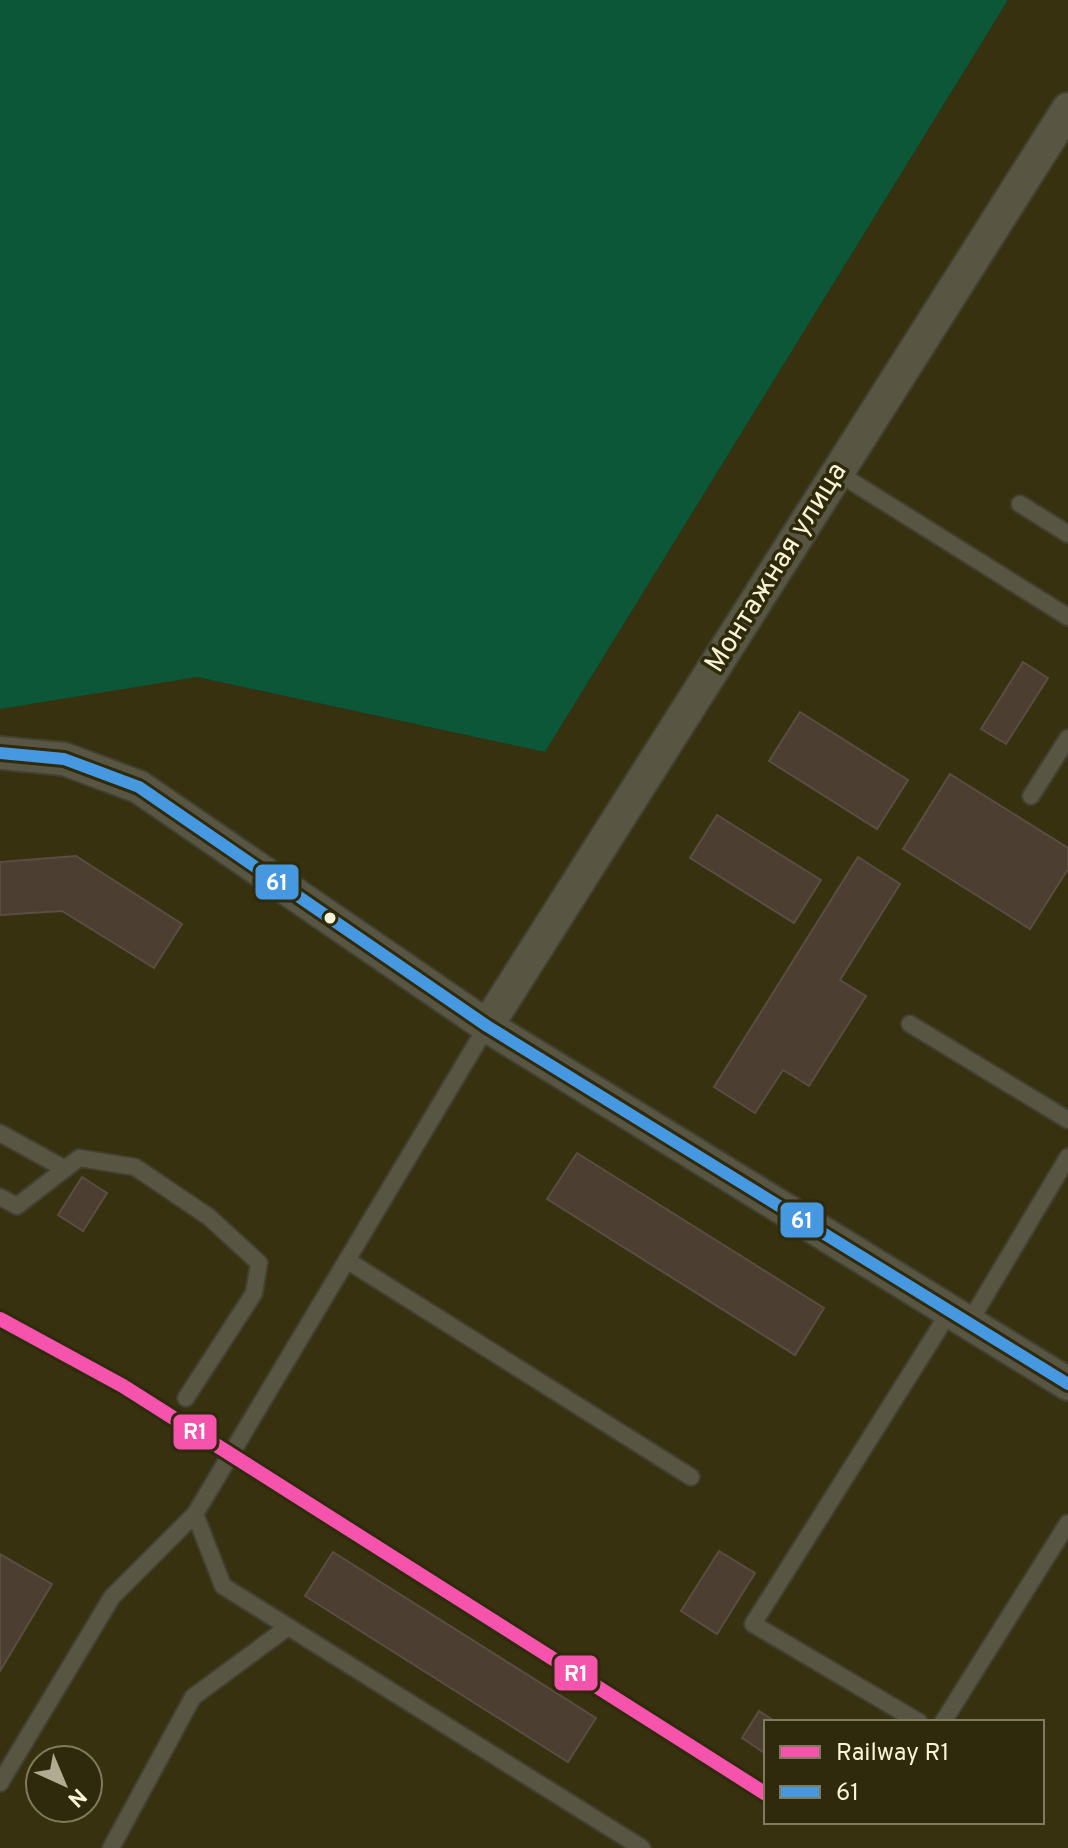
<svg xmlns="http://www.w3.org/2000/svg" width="1068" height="1848" font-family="Overpass,sans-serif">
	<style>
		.built { fill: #373110; fill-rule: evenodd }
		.green { fill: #0b5737 }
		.building { fill: #4c3e30; stroke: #5a4e42; stroke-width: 2 }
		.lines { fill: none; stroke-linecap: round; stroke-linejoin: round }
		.service-casing { stroke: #424030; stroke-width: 20 }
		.minor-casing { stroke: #424030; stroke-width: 36 }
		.service { stroke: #585542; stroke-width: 16 }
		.minor { stroke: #585542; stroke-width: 32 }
		.bus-1-casing { stroke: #2f2a0b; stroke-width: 18 }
		.bus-1 { stroke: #4699e1; stroke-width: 12 }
		.rail-1-casing { stroke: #2f2a0b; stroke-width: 20 }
		.rail-1 { stroke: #f653ac; stroke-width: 14 }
		.bus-dot { fill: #f9f4d6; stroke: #2f2a0b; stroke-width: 3 }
		.labels { text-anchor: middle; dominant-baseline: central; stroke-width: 7; stroke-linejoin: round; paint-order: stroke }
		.street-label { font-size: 28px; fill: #f9f4d6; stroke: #2f2a0b }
		.line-badge { stroke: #2f2a0b; stroke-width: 3 }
		.badge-label { font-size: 22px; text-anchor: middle; font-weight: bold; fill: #fff }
	</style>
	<rect width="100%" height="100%" fill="#272413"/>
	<path class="built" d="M1008,0h60v1848h-1068v-1142l197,-29 348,75zM766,1722h276v100h-276zM40,1760h48v48h-48z"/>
	<path class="green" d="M0,0h1008l-463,752 -348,-75 -197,32z"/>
	<g class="building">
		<path d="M1023,662l25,16 -42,66 -25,-15z"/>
		<path d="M800,712l108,68 -31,49 -108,-68z"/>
		<path d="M950,774l118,74v21l-38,60 -127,-80z"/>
		<path d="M717,815l104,65 -27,43 -104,-65z"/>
		<path d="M76,856l106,68 -28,44 -92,-57 -62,4v-53z"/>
		<path d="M858,857l42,27 -60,96 26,16 -57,90 -26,-16 -28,43 -41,-26z"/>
		<path d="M577,1153l247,155 -29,47 -248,-156z"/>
		<path d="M82,1177l25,16 -24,38 -25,-16z"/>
		<path d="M719,1551l36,22 -38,61 -36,-23z"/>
		<path d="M333,1552l263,166 -28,44 -263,-166z"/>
		<path d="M0,1554l52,30 -52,87z"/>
		<path d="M759,1711l17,11h-10v32l-24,-16z"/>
	</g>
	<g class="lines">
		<g class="service-casing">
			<g id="service">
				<path d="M838,473l230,144"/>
				<path d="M1020,504l48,30"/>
				<path d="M1031,796l37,-58"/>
				<path d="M910,1024l158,96"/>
				<path d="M0,1133l65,36"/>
				<path d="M0,1197l17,9 62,-48 56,9 74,50 50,46 -5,30 -68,105"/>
				<path d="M348,1261l343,216"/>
				<path d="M969,1323l99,-166"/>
				<path d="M195,1514l28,72 419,262"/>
				<path d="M919,1722l-166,-98 197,-313"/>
				<path d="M943,1722l125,-199"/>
				<path d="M0,1783l112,-186 83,-83 292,-488"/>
				<path d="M111,1848l82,-151 95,-70"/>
			</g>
		</g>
		<g class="minor-casing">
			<g id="minor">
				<path d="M0,753l64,6 75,28 348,239 581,358"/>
				<path d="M487,1026l581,-917"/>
			</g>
		</g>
		<use href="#service" class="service"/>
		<use href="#minor" class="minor"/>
		<g class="bus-1-casing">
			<path id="bus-1" d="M0,753l64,6 75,28 348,239 581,358"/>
		</g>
		<use href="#bus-1" class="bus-1"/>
		<g class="rail-1-casing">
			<path id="rail-1" d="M0,1319l123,67 643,408"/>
		</g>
		<use href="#rail-1" class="rail-1"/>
	</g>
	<circle class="bus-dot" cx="330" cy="918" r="7"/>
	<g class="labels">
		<g class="street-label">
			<text transform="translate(777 568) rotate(-58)">Монтажная улица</text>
		</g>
	</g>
	<g class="line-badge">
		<rect x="254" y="863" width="46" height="38" rx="8" fill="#4699e1"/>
		<rect x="779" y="1201" width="46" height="38" rx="8" fill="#4699e1"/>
		<rect x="172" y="1413" width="46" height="38" rx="8" fill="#f653ac"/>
		<rect x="553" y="1654" width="46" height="38" rx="8" fill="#f653ac"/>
	</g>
	<g class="badge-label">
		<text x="277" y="890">61</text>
		<text x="802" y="1228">61</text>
		<text x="195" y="1439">R1</text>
		<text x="576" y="1681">R1</text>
	</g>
	<rect x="764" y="1720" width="280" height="104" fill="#2f2a0b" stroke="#807b5c" stroke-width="2"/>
	<rect x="780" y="1746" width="40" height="12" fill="#f653ac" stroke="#807b5c" stroke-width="2"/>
	<text x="836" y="1760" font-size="24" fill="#f9f4d6">Railway R1</text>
	<rect x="780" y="1786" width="40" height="12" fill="#4699e1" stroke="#807b5c" stroke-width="2"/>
	<text x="836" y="1800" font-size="24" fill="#f9f4d6">61</text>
	<g transform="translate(64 1784) rotate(136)"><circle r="38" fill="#2f2a0b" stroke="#807b5c" stroke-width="2"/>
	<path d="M0-6L14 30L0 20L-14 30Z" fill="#b0ab92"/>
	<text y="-12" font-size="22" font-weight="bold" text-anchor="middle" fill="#f9f4d6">N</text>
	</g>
</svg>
